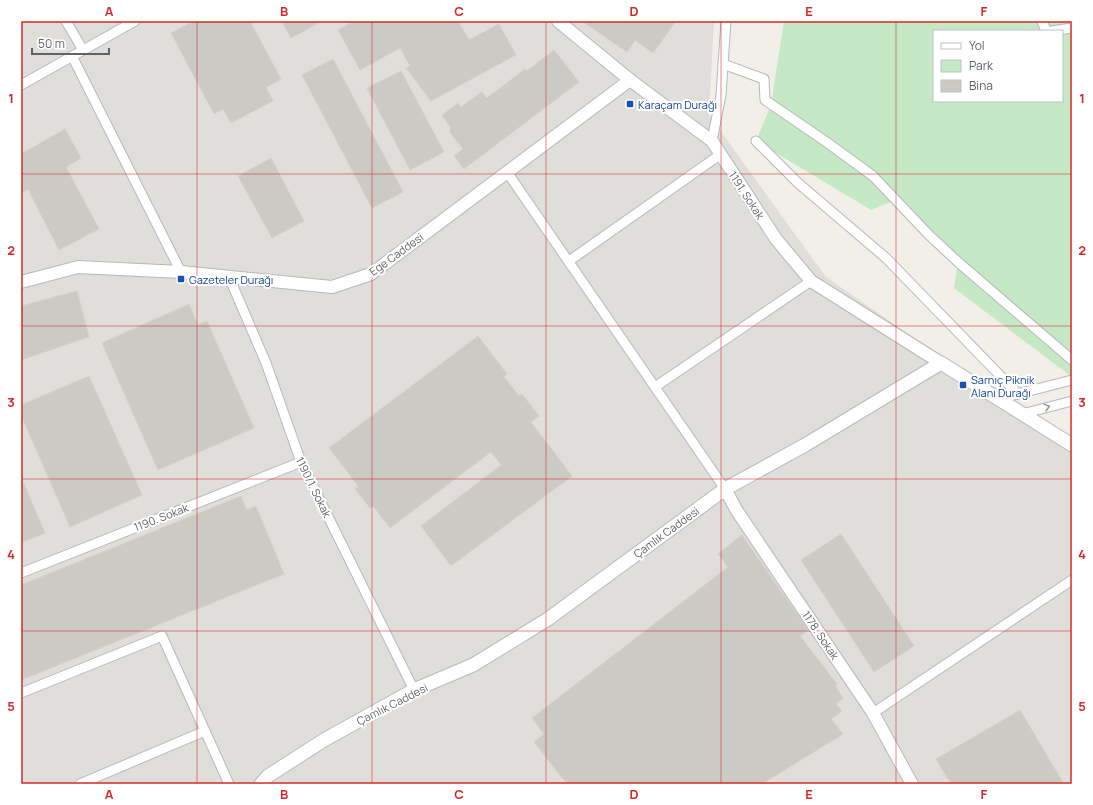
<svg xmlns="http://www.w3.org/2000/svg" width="1093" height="805" font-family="Manrope,sans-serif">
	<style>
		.industrial { fill: #e0deda }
		.green { fill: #c5e8c5; fill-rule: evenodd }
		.building { fill: #cccac5; stroke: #d6d1c6 }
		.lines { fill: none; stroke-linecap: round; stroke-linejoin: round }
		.minor-casing { stroke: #b5b8bc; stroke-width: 11 }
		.tertiary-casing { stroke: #b5b8bc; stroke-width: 14 }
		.secondary-casing { stroke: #b6babf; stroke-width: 15 }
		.minor { stroke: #fff; stroke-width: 9 }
		.tertiary { stroke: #fff; stroke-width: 12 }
		.secondary { stroke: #fff; stroke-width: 13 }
		.oneway { stroke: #979a9d }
		.grid { fill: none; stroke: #d62828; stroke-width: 1; stroke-opacity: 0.55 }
		.transit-dot { fill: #1a4fb4; stroke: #fff; stroke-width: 1.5 }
		.labels { text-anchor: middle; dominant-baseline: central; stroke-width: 4; stroke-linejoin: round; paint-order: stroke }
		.transit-label { font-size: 11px; fill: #164399; stroke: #fff; text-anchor: start }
		.street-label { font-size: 11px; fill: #5f6368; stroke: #fff }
		.neatline { fill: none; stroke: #d62828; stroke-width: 1.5 }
		.grid-label { font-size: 13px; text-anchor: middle; font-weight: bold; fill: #d62828 }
	</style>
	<rect width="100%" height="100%" fill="#f1efe8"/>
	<path class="industrial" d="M21,21h693l-5,94 117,162 246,170v337h-1051z"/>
	<path class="green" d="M784,21h288v356l-118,-89 4,-26 -63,-62 -24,10 -115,-69 15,-36zM934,31h128v70h-128z"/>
	<g class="building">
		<path d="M194,21h56l31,58 -15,8 7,14 -42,22 -8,-14 -9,5 -43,-81z"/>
		<path d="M282,21h40l-31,17z"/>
		<path d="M354,21h104l11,19 30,-16 17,31 -85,46 -25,-33 4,-2 -10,-18 -40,22 -22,-40z"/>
		<path d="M582,21h94l-23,32 -18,-13 -8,12z"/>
		<path d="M554,50l25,32 -115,87 -10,-13 9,-7 -14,-18 2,-3 -9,-13 16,-12 3,4 21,-15 5,6 38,-29 2,2z"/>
		<path d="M333,59l70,133 -31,16 -70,-133z"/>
		<path d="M401,71l43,81 -34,18 -43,-82z"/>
		<path d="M65,129l16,29 -15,9 33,62 -40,21 -31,-61 -7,4v-39z"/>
		<path d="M271,158l33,63 -32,17 -34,-62z"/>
		<path d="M77,291l12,46 -68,23v-54z"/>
		<path d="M189,304l9,21 9,-4 47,107 -96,42 -56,-127z"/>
		<path d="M478,336l29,38 -3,3 15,19 3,-2 17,22 -8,6 41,54 -121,90 -30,-40 80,-61 -10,-13 -101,76 -17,-22 -3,2 -15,-19 4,-2 -30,-39z"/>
		<path d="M89,376l53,119 -72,32 -49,-112v-10z"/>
		<path d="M21,477l24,56 -24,10z"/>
		<path d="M241,496l6,14 9,-4 28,68 -263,106v-95z"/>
		<path d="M841,534l73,112 -40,26 -73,-112z"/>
		<path d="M742,535l66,95 -8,6 37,48 -2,2 8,12 -7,6 6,7 -11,8 12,15 -81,50h-195l-33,-42 10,-8 -12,-16 196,-151 -10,-13z"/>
		<path d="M1020,710l44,74h-113l-15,-25z"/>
	</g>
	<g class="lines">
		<g class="minor-casing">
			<g id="minor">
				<path d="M66,21l17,29"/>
				<path d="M1042,21l4,10"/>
				<path d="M1051,31l21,-3"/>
				<path d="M72,56l109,216"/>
				<path d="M723,64l41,15 1,21 60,41 48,35 56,59 29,27 114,98"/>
				<path d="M21,85l114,-64"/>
				<path d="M712,141l9,-46 5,-74"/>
				<path d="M756,141l42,42 88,75 132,136"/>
				<path d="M507,172l218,317"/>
				<path d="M569,261l152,-107"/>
				<path d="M229,277l37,86 35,99 113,228"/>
				<path d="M655,387l156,-106"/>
				<path d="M998,399l74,-19"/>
				<path d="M1022,414l50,-13"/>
				<path d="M21,573l280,-111"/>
				<path d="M21,693l141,-57 67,148"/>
				<path d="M873,713l199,-133"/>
				<path d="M80,784l125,-53"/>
			</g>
		</g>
		<g class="tertiary-casing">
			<g id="tertiary">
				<path d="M558,21l72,59 82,61 64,98 35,42 130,82"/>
				<path d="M21,282l57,-15 103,5 151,15 39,-13 259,-194"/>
				<path d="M725,489l12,22 136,202 39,71"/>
			</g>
		</g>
		<g class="secondary-casing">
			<path id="secondary" d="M261,784l7,-8 56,-36 90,-50 59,-25 75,-46 177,-130 80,-44 136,-82 131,82"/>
		</g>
		<use href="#minor" class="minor"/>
		<use href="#tertiary" class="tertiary"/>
		<use href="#secondary" class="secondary"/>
	</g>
	<defs><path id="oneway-chevron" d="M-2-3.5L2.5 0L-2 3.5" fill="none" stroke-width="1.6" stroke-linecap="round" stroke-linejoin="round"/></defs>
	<use class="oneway" href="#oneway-chevron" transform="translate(1047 407) rotate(-15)"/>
	<path class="grid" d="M197,21v763M372,21v763M546,21v763M721,21v763M896,21v763M21,174h1051M21,326h1051M21,479h1051M21,631h1051"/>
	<g class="transit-dot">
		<rect x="626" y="100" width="8" height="8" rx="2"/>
		<rect x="177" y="275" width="8" height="8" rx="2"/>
		<rect x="959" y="381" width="8" height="8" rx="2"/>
	</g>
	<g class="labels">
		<g class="transit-label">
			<text x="638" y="104">Karaçam Durağı</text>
			<text x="189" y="279">Gazeteler Durağı</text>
			<text x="971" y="379">Sarnıç Piknik<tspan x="971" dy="13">Alanı Durağı</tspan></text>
		</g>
		<g class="street-label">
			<text transform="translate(747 195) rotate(57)">1191. Sokak</text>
			<text transform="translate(396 254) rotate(-36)">Ege Caddesi</text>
			<text transform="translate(314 487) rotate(64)">1190/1. Sokak</text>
			<text transform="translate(161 517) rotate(-21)">1190. Sokak</text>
			<text transform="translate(666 532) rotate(-36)">Çamlık Caddesi</text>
			<text transform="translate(821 635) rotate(56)">1178. Sokak</text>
			<text transform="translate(392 704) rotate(-27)">Çamlık Caddesi</text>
		</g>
	</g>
	<rect width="1093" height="805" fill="none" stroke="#ffffff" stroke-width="44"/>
	<rect x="933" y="30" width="130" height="72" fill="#ffffff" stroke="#bfc1c3"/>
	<rect x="941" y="43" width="20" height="6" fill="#ffffff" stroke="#bfc1c3"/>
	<text x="969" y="50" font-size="12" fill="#5f6368">Yol</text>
	<rect x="941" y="60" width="20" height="12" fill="#c5e8c5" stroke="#bfc1c3"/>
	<text x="969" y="70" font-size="12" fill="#5f6368">Park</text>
	<rect x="941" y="80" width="20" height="12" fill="#cccac5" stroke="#bfc1c3"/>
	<text x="969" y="90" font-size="12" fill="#5f6368">Bina</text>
	<path d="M32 48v6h77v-6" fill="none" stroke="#5f6368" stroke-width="2"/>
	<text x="38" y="48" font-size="12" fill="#5f6368" stroke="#ffffff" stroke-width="3" paint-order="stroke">50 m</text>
	<rect x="22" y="22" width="1049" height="761" class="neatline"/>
	<g class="grid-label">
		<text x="109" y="16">A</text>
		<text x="284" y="16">B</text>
		<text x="459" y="16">C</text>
		<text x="634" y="16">D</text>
		<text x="809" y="16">E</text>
		<text x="984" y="16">F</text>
		<text x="11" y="103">1</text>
		<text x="1082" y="103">1</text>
		<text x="11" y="255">2</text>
		<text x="1082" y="255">2</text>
		<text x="11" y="407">3</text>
		<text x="1082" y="407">3</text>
		<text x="11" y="559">4</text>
		<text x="1082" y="559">4</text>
		<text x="11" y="711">5</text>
		<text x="1082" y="711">5</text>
		<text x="109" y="799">A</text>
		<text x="284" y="799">B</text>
		<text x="459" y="799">C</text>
		<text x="634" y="799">D</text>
		<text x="809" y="799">E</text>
		<text x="984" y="799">F</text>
	</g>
</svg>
